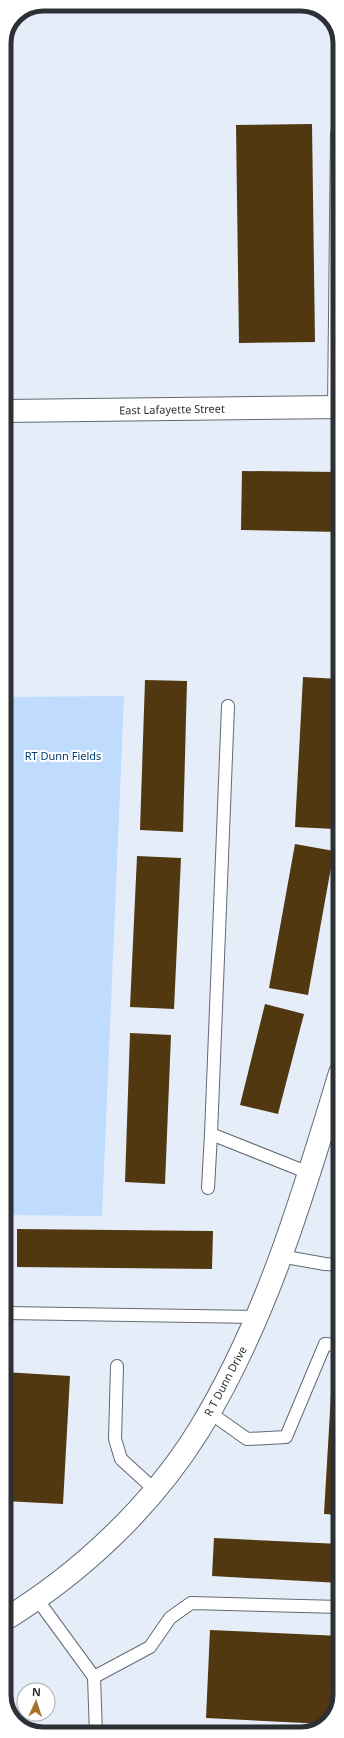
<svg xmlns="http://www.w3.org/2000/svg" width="344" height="1738" font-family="'Noto Sans',sans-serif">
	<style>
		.green { fill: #bfdbfd }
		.building { fill: #513811 }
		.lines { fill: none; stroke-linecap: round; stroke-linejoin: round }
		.service-casing { stroke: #626a73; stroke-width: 14 }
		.minor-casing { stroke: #626a73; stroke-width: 24 }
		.tertiary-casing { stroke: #626a73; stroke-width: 24 }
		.service { stroke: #fff; stroke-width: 12 }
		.minor { stroke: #fff; stroke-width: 22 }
		.tertiary { stroke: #fff; stroke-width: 22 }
		.labels { text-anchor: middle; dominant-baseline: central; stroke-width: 4; stroke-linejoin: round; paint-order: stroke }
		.street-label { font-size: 11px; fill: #2d3034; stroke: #fff }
		.park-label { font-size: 11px; fill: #013c73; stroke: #fff }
		.rim { fill: none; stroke: #2d3034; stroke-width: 5 }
	</style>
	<rect width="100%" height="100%" fill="#e4edf8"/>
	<path class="green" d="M124,696l-22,520 -98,-1v-518z"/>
	<g class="building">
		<path d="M312,124l3,218 -76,1 -3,-218z"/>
		<path d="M242,471l98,1v60l-99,-2z"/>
		<path d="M303,677l37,2v53l-5,97 -40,-2z"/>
		<path d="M145,680l42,1 -4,151 -43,-2z"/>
		<path d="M295,844l39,7 -26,144 -39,-7z"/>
		<path d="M137,856l44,2 -7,151 -44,-2z"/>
		<path d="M265,1004l39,10 -26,100 -38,-9z"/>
		<path d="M130,1033l41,2 -6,149 -40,-2z"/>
		<path d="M17,1229l196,2 -1,38 -195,-2z"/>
		<path d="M4,1372l66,4 -7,128 -59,-3z"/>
		<path d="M332,1377l8,1v137l-16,-1z"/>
		<path d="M214,1538l126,6v39l-128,-7z"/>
		<path d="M210,1630l130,6v59l-10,25 -5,4 -119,-6z"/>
	</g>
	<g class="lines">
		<g class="service-casing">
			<g id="service">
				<path d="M334,407l3,-274"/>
				<path d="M228,706l-17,428 98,39"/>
				<path d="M208,1188l3,-54"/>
				<path d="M280,1256l45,8 15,1"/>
				<path d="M7,1313l250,4"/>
				<path d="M117,1366l-2,73 6,20 34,31"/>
				<path d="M209,1412l38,27 39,-2 39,-93 15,1"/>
				<path d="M37,1599l57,78 2,57"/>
				<path d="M94,1677l56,-30 20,-29 21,-15 149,4"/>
			</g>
		</g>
		<g class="minor-casing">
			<path id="minor" d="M4,1620c77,-47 148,-114 195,-190 67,-109 104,-235 141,-357"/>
		</g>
		<g class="tertiary-casing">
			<path id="tertiary" d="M4,411l336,-4"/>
		</g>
		<use href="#service" class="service"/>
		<use href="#minor" class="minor"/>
		<use href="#tertiary" class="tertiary"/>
	</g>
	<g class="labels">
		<g class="street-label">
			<text transform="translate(172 409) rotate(-1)">East Lafayette Street</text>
			<text transform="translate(225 1381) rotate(-62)">R T Dunn Drive</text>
		</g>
		<g class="park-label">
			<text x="63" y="755">RT Dunn Fields</text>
		</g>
	</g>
	<path d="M0 0H344V1738H0ZM43 11H301A32 32 0 0 1 333 43V1695A32 32 0 0 1 301 1727H43A32 32 0 0 1 11 1695V43A32 32 0 0 1 43 11Z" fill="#fff" fill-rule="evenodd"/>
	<path class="rim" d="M43 11H301A32 32 0 0 1 333 43V1695A32 32 0 0 1 301 1727H43A32 32 0 0 1 11 1695V43A32 32 0 0 1 43 11Z"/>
	<g transform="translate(36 1702) rotate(3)"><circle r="19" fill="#ffffff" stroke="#abacae"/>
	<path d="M0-3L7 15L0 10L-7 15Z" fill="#a37327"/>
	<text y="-6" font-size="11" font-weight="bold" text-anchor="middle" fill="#2d3034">N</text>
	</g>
</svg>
